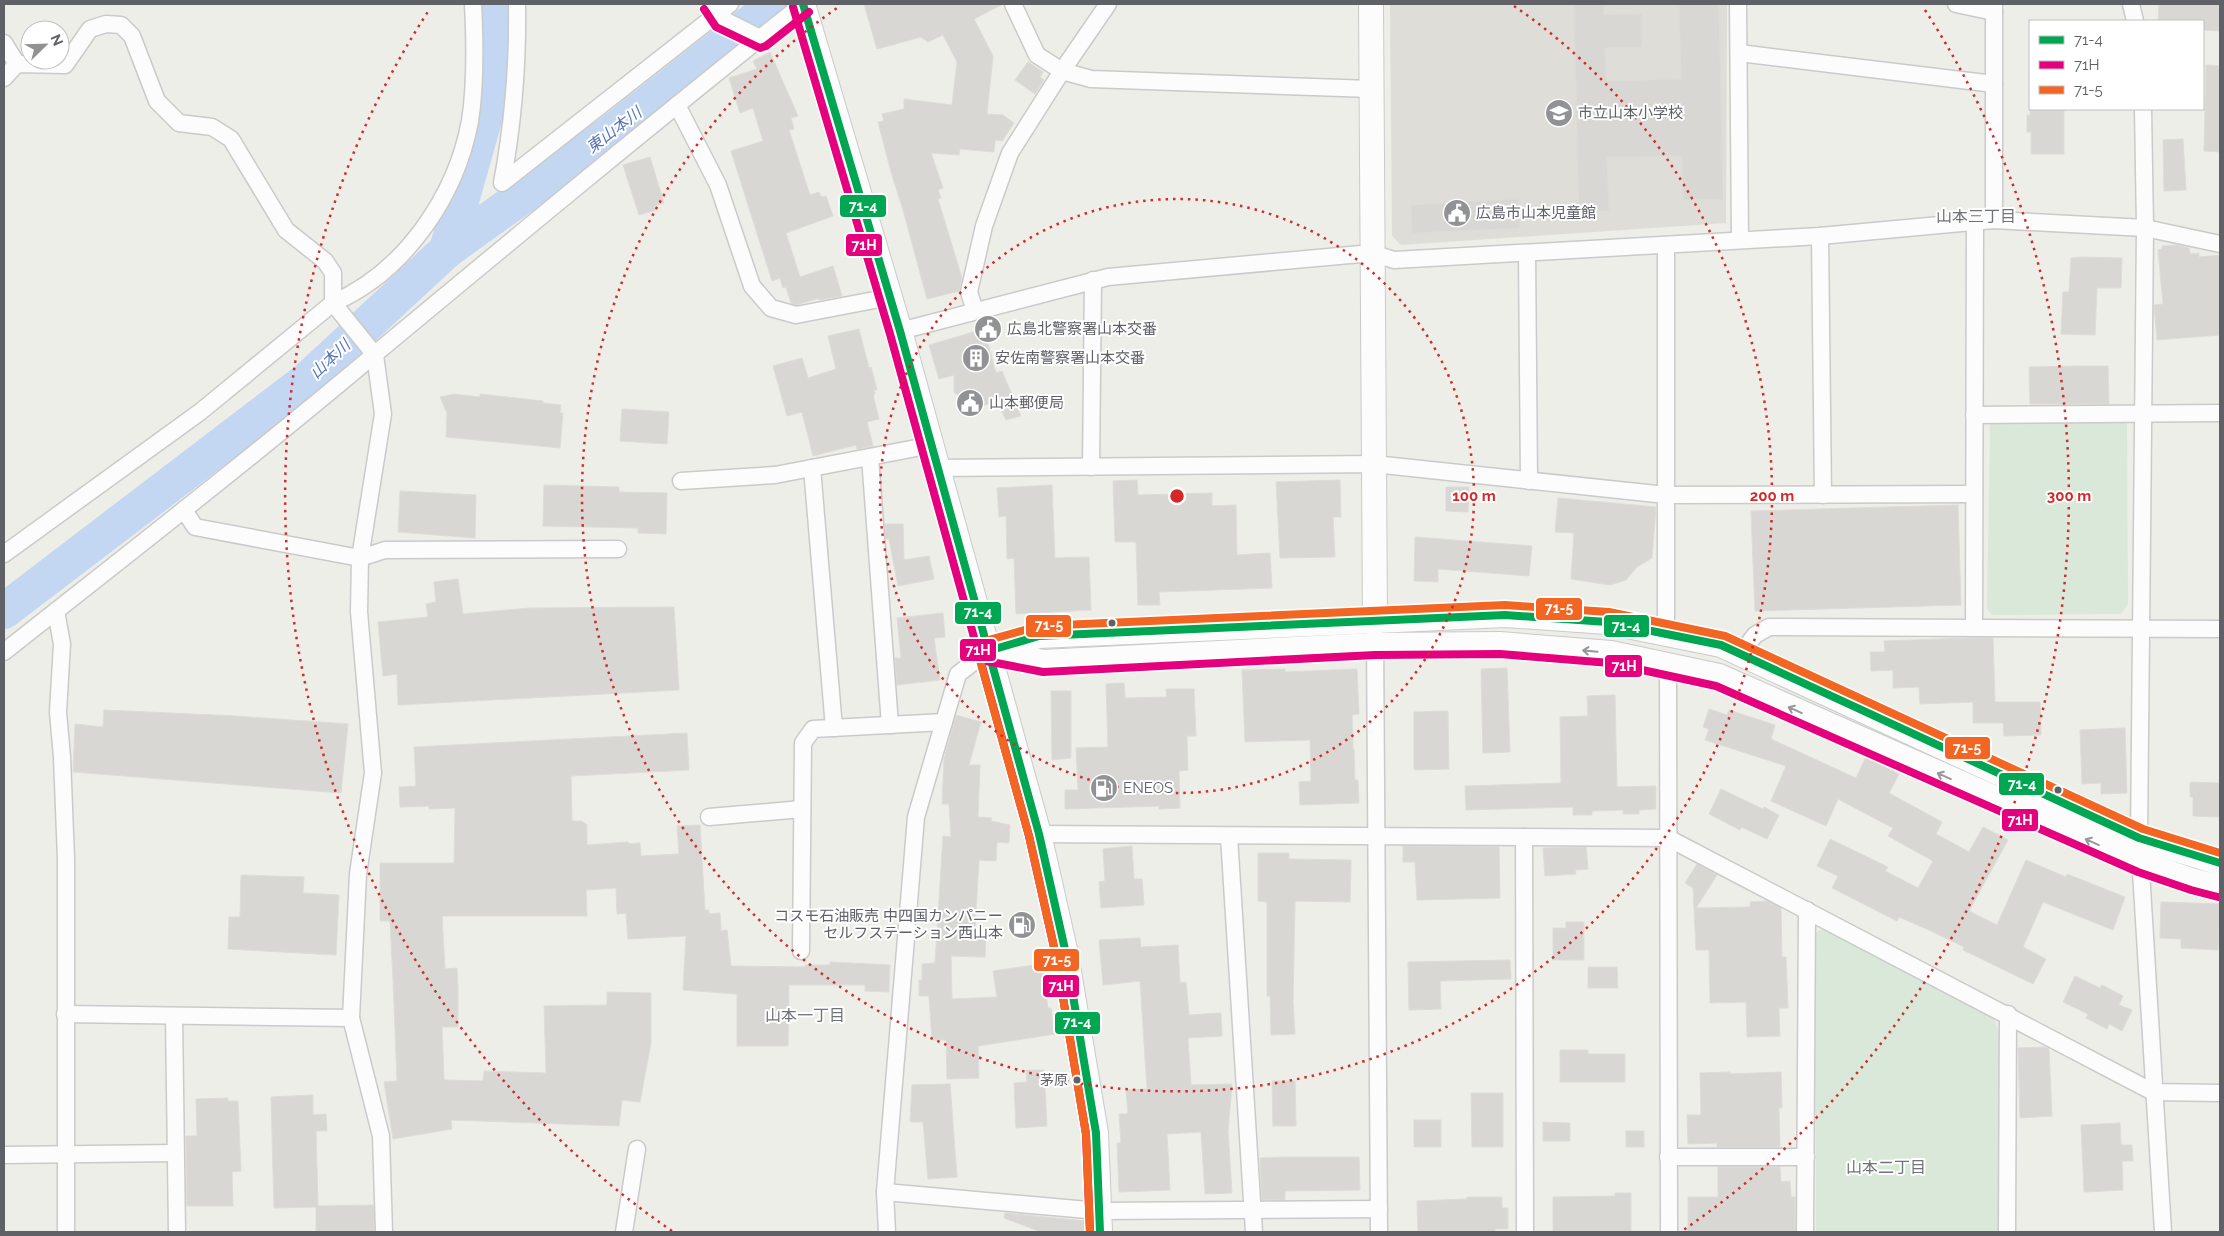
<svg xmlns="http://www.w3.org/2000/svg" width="2224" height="1236" font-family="Raleway,'Noto Sans JP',sans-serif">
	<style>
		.education { fill: #deddd8 }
		.green { fill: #d9e8d9 }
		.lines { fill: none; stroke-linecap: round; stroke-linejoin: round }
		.river { stroke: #c3d6f2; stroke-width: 36 }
		.building { fill: #d8d7d4; stroke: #dddcd8 }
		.street-casing { stroke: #cacaca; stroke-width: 19 }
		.secondary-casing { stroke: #c9caca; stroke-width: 26 }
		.street { stroke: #fcfcfc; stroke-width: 16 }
		.secondary { stroke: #fcfcfc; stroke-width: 24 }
		.bus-1-casing { stroke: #fff; stroke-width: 11 }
		.bus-2-casing { stroke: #fff; stroke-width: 11 }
		.bus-3-casing { stroke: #fff; stroke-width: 11 }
		.bus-1 { stroke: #00a651; stroke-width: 8 }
		.bus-2 { stroke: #e5007d; stroke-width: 8 }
		.bus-3 { stroke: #f26522; stroke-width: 8 }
		.oneway { stroke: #96979a }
		.ring { fill: none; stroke: #d62828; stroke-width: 2.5; stroke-dasharray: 2.5 5 }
		.bus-dot { fill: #5f6166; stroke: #fff; stroke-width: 2 }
		.labels { text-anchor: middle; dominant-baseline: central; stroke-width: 4; stroke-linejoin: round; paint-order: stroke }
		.bus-label { font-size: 14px; fill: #5f6166; stroke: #fff; text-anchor: end }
		.poi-label { font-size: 15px; fill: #5f6166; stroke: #fff; text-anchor: start }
		.water-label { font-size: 16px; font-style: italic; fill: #5574b7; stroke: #fff }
		.neighbourhood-label { font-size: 16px; fill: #707378; stroke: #fff }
		.centre { fill: #d62828; stroke: #fff; stroke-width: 2.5 }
		.ring-label { font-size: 15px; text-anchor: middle; font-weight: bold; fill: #d62828; stroke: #fff; stroke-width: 4; stroke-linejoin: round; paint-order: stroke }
		.line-badge { stroke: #fff; stroke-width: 2 }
		.badge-label { font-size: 14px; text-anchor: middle; font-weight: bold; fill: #fff }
	</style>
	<rect width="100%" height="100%" fill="#eeeee9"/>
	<path class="education" d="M1390,4h337l-1,219 -325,22 -9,-9z"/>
	<g class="green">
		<path d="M2127,421l1,183 -7,10 -129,1 -5,-6 3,-187z"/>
		<path d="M1823,928l171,91 5,13 1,200h-184l-1,-299z"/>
	</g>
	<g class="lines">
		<g class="river">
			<path d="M447,250l52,-183 -1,-63"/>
			<path d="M4,611l303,-231 140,-130 165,-118 163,-128"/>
		</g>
	</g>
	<g class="building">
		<path d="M864,4h139l-29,15 19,37 -6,58 16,1 11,8 -12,18 -7,-1 -1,12 -34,-3 -1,6 -28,-2 12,35 -5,2 3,8 -3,1 24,79 -3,13 -32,8 -24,-89 -12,-38 -13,-50 6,-1 -2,-7 22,-5v-10l48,6 5,-43 -14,-27 -15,7 -7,-5 -44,12z"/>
		<path d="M1574,4h30v11l38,-1v33l-37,1 1,33 75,-2 -2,-75h40l4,196h-40l-1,-44 -75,1 2,54 -30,1z"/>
		<path d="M2159,4h61v27l-17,-1v-9h-45z"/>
		<path d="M770,52l28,64 -7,2 3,11 -5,1 21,65 9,-3 2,5 5,-1 7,20 -47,17 14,44 33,-11 9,30 -23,4v-2l-23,7 -5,-2 -5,-16 -3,1 -3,-10 -8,3 -41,-130 32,-10 -10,-33 -13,5 -11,-35 28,-9 -4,-8z"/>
		<path d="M1028,62l15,10 -3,5 4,3 -9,14 -20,-14z"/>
		<path d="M2206,65l14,1v86l-16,-1z"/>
		<path d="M2030,109h34v45h-33v-22h-4v-17h3z"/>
		<path d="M2183,139l3,51 -22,1 -1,-51z"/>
		<path d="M650,157l14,46 -10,3 2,4 -17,5 -16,-50z"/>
		<path d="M1518,199l2,29 -108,5 -1,-28z"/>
		<path d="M2176,245l13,3 1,6 9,-1v4l21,-2v80l-63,5 -3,-35 9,-1 -5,-54 4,-1v-3z"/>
		<path d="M2082,257l40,1 -1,30h-24l-2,47 -34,-1 2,-42h6l2,-34z"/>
		<path d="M859,329l10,39 2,-1 6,23h-3l1,4 -2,1 6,24 -12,3 6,24 -16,3 -1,-4 -43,11 -11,-44 -15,4 -14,-50 29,-8 6,20 28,-9 -8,-33z"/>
		<path d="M984,329l12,44 6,-2 19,45 -15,4 -9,-18 -31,8 -4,-12 -8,-6v-17l-15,4 -10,-34z"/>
		<path d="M2080,366h28l1,38h-79l-1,-37z"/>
		<path d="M454,394l26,3v-3l63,7v2l18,2 -1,8h3l-3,35 -114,-11 1,-24 -7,-16z"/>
		<path d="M622,409l47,3 -2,32 -47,-3z"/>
		<path d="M1137,480l1,15 74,-2v13l24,-1 1,50 33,-2 2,35 -113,4 1,13h-22l-2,-63h-21l-2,-61z"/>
		<path d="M1340,480l1,37h-8l2,40 -55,1 -4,-76z"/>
		<path d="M544,485l75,2v5l48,1 -1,41 -28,-1v-5l-95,-2z"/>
		<path d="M1052,485l3,73 34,-1 2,53 -75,4 -2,-56 -7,1 -1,-43 -7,1 -2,-29z"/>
		<path d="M1446,487h23l-1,25 -22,-1z"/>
		<path d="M400,491l76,4 -1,43 -77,-6z"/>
		<path d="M1558,498l98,9 -4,51 -15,9 -11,13 -16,5 -39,-6 3,-46 -19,-1z"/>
		<path d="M1958,505l3,100 -206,6 -4,-100z"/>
		<path d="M885,524h18l1,36 25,-4 5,23 -36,7 -9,-47h-3z"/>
		<path d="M1415,537l117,9 -3,30 -91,-7v13l-24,-1z"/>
		<path d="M458,579l5,35 66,-6 145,-1 5,83 -281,15 -1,-31 -14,2 -5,-54 50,-5 -2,-13 10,-2 -2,-20z"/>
		<path d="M943,613l2,24 -11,1 6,42 -43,5 -2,-27h6l-4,-40z"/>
		<path d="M1967,638h26l2,64h45l1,33 -37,1 -1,-13h-30v-21l-53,2 -1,-17 -26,1v-18l-22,1 -1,-19h15l-1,-11z"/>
		<path d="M1507,668l3,84 -27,1 -2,-84z"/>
		<path d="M1285,669v3l72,-3 2,45 -7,1 1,34h1l1,31h3l1,23 -59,2 -1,-23 12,-1 -1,-41 -65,2 -3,-72z"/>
		<path d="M1124,683l1,15 42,-1 -1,-8h28l2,47h-9l1,34 -9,1 1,37 -21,1v-3l-94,3v-19h13l-2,-42 32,-1 -2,-63z"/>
		<path d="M1051,691h20v67l-19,2z"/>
		<path d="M1615,695l2,92 39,-1v23l-17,1v4h-16v-4l-31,1v4h-19v-8l-107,3 -1,-24 96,-3 -1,-66 28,-1 -1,-20z"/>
		<path d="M1709,709l18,6 2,-5 46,15 -4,14 85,39 10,-21 33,17 -10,19 53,29 -6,12 33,18 14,-25 25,13 -39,71 28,14 29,-65 40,17 1,-3 58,23 -12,33 -70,-28 -20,45 23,12 -13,25 -70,-34 1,-3 -33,-16 -32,-14 -2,4 -65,-33 6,-12 -21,-10 13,-27 58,28 -3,4 33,17 15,-27 -45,-25 5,-8 -55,-29 -12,27 -55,-25 15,-35 -81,-26 4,-11 -6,-2z"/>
		<path d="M104,710l132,6 112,8 -7,69 -268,-21 2,-48 28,3z"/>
		<path d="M1448,711l1,58 -35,1v-58z"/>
		<path d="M956,715l25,7 -12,43h11l-2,52 14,1 -1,3 19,4 -1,18 -12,-1 -1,19 -17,-1 -4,70 3,1 -1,4 7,1 2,2 -1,19 -34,-1 1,43 45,-2 -4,-26 48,-7 7,44h3l4,26 -77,12 1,32 -32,1 -1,-39h-14l-3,-44h-10v-16h3v-16l13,-1 8,-127 8,1 -2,-33h-7l2,-45z"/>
		<path d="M2125,728l2,65 -26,1v-11l-19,1 -2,-54z"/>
		<path d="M687,733l2,37 -118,6 1,45h10l5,4v20l41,-3 1,2 11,-1 1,13 38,-2 -2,-28 23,-1 5,85h4v4l11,-1 1,18 6,-1 4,36 74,1v-2h25v-3l60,3 -1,27 -24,-1v-6h-76l-1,61h-51v-52l-54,-4 3,-54 -58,3 -2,-26 -9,1 -1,-26 -30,2 1,26h-145l3,53 12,-1 1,21v38h-16l2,53 39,1 1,-10 62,2 -2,-67 63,-1v-13l44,1v50l-11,59 -18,-2 -3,26 -168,-6 1,9 -59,10 -9,-57 13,-1 -4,-102 -3,-58h-10v-58h74l1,-55 -26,1v-3l-29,1 -1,-20 17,-1 -2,-39z"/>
		<path d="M2190,782l30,1v34l-27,-1v-19h-3z"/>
		<path d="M1721,789l42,20 1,-2 15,8 -12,24 -26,-12 -1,3 -31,-16z"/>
		<path d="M1132,846l2,33h8l2,26 -43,3 -2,-26 6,-1 -2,-32z"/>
		<path d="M1403,846l96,1 1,51 -83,2 -2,-38h-12z"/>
		<path d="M1586,847l2,22 -13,1 1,4 -31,2 -2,-28z"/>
		<path d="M1258,853h31v6l62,1 -1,42 -55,-1 -2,101 2,32 -24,1 -1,-39h-3v-94l-9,-1z"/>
		<path d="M1697,864l20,11 -21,33 54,-1v-5l17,-1 14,7 1,49h4l2,51h-9l1,28 -33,1 -1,-35 -36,1 -1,-53h-13l-3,-62 -8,-5z"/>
		<path d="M241,875l63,2 -1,16 36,2 -3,60 -108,-6 1,-32h11z"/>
		<path d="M2161,902l59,2 -2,46 -37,-2v-9l-21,-1z"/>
		<path d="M1566,922h18v38h-31v-32h13z"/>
		<path d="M1140,938l1,9 37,-2 2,38 6,-1 3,33 32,-2 1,23 -34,2 3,47 41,-1 -4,47 4,62 -27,1 -4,-62 -34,2 3,56 -51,2 -2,-49h4l-2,-29h9l-2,-24 21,-1 -7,-108 -37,4 -4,-45z"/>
		<path d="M1510,960l1,19 -71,2 1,28 -32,1 -1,-48z"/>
		<path d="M1588,967h29l1,21h-30z"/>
		<path d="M2075,976l25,12 2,-3 21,11 -4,9 13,5 -10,21 -13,-7 -2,5 -21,-11 2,-4 -25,-12z"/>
		<path d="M2045,1047l4,2 3,67 -32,2 -2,-70z"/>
		<path d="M1560,1050h28v4h37v28h-65z"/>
		<path d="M1026,1070h18l3,56 -31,2 -2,-45 13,-1z"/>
		<path d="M1730,1072v2l51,-2 1,36h-3l1,39h-63v-4l-29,1 -1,-29h14l-1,-42z"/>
		<path d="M1272,1081h23l1,45h-23z"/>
		<path d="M950,1084l7,93 -29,2 -5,-57h-13l2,-37z"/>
		<path d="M1471,1093h32v54h-31z"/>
		<path d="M313,1095v20l13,-1 1,17h-11l2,75 55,-1 1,27h-58v-25l-42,1 -3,-111z"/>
		<path d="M228,1098v3h10l3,70 -9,1 1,34h-46l-1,-70h11l-1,-37z"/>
		<rect x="1414" y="1120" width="27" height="27"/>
		<path d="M1543,1122l27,1v18h-27z"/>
		<path d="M2120,1123l1,22h11l1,16h-11l1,29 -39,2 -3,-67z"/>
		<rect x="1626" y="1131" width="18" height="16"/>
		<path d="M1284,1157h75l1,33 -75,1v9h-23l-2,-42z"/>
		<path d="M1718,1167h62l1,15 9,-1 1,16h4v35h-107v-35h30z"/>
		<path d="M1615,1193h16v39h-78v-35l62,-1z"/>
		<path d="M1467,1197h35v11h6v21h-13v3h-77l-1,-31 50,-2z"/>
		<path d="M1005,1213l81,8v11h-45l-37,-14z"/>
	</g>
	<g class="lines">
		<g class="street-casing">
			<g id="street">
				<path d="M517,4c1,60 -4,120 -15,179l228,-179"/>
				<path d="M713,4l9,15 38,19"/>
				<path d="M1013,4l24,51 25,16 29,8 280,10"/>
				<path d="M1738,4l2,236"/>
				<path d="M1956,4l38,8"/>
				<path d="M1994,4v216"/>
				<path d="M2131,4l4,17"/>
				<path d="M4,43l13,21"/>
				<path d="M1739,53l255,31"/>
				<path d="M4,78l13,-14 48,1 25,-36 16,-5 15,1 11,11 25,65 22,22 33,4 19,12 55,91 39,31 8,12v30l42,52 8,59 -23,144 -1,54 14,161 -15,101 -7,144 30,118 3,96"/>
				<path d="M677,105l41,80 34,101 19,22 25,7 94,-18"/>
				<path d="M2143,109l2,119 -6,610 24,394"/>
				<path d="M1820,236l3,259"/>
				<path d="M1666,245v389"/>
				<path d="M1527,253l2,228"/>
				<path d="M975,311l-6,-19 15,-66 26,-73 52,-82 46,-67"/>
				<path d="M900,331l208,-54 264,-24 22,7 426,-24 174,-16 151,8 75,16"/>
				<path d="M1974,415l246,-2"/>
				<path d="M870,457l20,268"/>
				<path d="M1091,467l2,-187"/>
				<path d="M812,468l22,260"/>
				<path d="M938,468l436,-4 292,31 308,-1"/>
				<path d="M681,481l94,-6 157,-30"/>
				<path d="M184,510l11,17 165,31 25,-8 233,-1"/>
				<path d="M4,554l196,-142 133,-109c71,-31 123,-106 137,-182 6,-38 5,-78 3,-117"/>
				<path d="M56,611l6,33 -4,68 4,45 4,102v373"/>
				<path d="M1974,627l1,-406"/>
				<path d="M1375,636l4,596"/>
				<path d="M4,652c124,-98 250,-196 371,-298 142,-118 284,-236 428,-350"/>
				<path d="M1741,654l14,-19 14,-8 451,2"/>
				<path d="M1668,665l1,567"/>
				<path d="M709,817l93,-8"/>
				<path d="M1039,834l629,4 485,254 67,1"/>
				<path d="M1229,836l25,396"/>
				<path d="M1524,837l1,395"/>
				<path d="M801,951l2,-208 10,-14 131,-7"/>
				<path d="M65,1014l286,4"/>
				<path d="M174,1016l3,216"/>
				<path d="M4,1155l171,-2"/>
				<path d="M1668,1157h138"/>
				<path d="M885,1192l214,19 280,-2"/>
				<path d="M624,1232l13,-83"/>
				<path d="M887,1232l-2,-40 31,-375 42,-143 30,-23"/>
				<path d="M1805,1232l2,-322"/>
				<path d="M2007,1232l1,-218"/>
			</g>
		</g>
		<g class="secondary-casing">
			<g id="secondary">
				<path d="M803,4l97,327 139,503 27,120 30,179 4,99"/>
				<path d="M1371,4l4,617"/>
				<path d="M988,651l51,-15 315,-14 151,-7 102,7 114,23 418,193 81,25"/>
				<path d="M992,651l51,11 332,-17 125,-1 111,9 108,23 423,187 52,18 26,6"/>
			</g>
		</g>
		<use href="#street" class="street"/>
		<use href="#secondary" class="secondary"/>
		<g class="bus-1-casing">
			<g id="bus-1">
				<path d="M803,4l97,327 139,503 27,120 30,179 4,99"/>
				<path d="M988,651l51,-15 466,-21 102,7 114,23 418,193 81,25"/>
			</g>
		</g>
		<g class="bus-2-casing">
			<g id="bus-2">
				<path d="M793,7l97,327 139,502 27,120 30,178 4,98"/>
				<path d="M704,9l12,18 44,21 6,-2 43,-34"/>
				<path d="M986,661l57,11 332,-17 125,-1 110,9 106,23 422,186 53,18 27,7"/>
			</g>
		</g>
		<g class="bus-3-casing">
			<path id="bus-3" d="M1090,1232l-4,-98 -30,-178 -27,-120 -51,-183 1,-7 6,-5 54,-15 466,-21 104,7 116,24 418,193 77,24"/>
		</g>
		<use href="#bus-1" class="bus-1"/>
		<use href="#bus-2" class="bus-2"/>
		<use href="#bus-3" class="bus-3"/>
	</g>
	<defs><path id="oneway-shaft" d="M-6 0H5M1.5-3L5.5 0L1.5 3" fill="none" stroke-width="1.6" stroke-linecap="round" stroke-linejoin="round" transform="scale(1.25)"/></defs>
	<g class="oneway">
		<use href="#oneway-shaft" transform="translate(1590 651) rotate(-175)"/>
		<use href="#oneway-shaft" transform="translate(1795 710) rotate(-156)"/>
		<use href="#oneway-shaft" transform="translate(1944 776) rotate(-156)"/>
		<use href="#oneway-shaft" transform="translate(2092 842) rotate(-156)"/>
	</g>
	<g class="ring">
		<circle cx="1177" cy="496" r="297"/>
		<path d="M1514 6A595 595 0 1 1 840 6"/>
		<path d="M672 1231A892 892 0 0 1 429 10M1925 10A892 892 0 0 1 1682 1231"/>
	</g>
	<defs>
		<g id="school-disc" transform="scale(1.4375)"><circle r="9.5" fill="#919294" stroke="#fff"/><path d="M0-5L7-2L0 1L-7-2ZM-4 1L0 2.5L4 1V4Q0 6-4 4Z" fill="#fff"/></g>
		<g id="civic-disc" transform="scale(1.4375)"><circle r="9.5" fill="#919294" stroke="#fff"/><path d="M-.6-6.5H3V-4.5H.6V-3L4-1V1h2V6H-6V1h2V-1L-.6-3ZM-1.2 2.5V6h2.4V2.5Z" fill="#fff"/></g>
		<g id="building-disc" transform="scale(1.4375)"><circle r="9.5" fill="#919294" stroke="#fff"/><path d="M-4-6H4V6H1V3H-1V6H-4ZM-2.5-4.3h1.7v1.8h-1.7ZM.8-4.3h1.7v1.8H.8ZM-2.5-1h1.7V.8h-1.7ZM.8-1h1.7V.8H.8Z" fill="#fff"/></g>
		<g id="fuel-disc" transform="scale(1.4375)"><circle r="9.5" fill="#919294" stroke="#fff"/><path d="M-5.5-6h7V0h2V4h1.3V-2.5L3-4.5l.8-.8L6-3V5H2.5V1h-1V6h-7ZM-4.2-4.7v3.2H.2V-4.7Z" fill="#fff"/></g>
	</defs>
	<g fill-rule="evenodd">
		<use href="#school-disc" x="1559" y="113"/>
		<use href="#civic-disc" x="1457" y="213"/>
		<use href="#civic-disc" x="988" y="329"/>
		<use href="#building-disc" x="976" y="358"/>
		<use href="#civic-disc" x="970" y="403"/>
		<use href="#fuel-disc" x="1104" y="788"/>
		<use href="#fuel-disc" x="1022" y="925"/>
	</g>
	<g class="bus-dot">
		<circle cx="1112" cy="623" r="4.5"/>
		<circle cx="2058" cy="790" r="4.5"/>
		<circle cx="1077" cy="1080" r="4.5"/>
	</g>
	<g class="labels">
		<g class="bus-label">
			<text x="1068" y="1080">茅原</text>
		</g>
		<g class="poi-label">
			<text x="1578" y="113">市立山本小学校</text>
			<text x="1476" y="213">広島市山本児童館</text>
			<text x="1007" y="329">広島北警察署山本交番</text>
			<text x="995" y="358">安佐南警察署山本交番</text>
			<text x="989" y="403">山本郵便局</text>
			<text x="1123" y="788">ENEOS</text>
			<text x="1003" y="916" text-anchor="end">コスモ石油販売 中四国カンパニー<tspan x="1003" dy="17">セルフステーション西山本</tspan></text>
		</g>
		<g class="water-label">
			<text transform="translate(614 130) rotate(-37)">東山本川</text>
			<text transform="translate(330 359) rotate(-43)">山本川</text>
		</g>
		<g class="neighbourhood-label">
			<text x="1976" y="216">山本三丁目</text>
			<text x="805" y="1015">山本一丁目</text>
			<text x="1886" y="1167">山本二丁目</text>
		</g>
	</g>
	<circle cx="1177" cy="496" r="8" class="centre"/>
	<g class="ring-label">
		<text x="1474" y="501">100 m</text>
		<text x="1772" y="501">200 m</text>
		<text x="2069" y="501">300 m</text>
	</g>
	<g class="line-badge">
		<rect x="839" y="194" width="48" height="24" rx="5" fill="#00a651"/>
		<rect x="845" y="233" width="38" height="24" rx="5" fill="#e5007d"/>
		<rect x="1535" y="597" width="48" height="24" rx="5" fill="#f26522"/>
		<rect x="954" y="601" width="48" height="24" rx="5" fill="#00a651"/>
		<rect x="1025" y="614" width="47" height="24" rx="5" fill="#f26522"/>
		<rect x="1603" y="614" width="47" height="24" rx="5" fill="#00a651"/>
		<rect x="959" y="638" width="38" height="24" rx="5" fill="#e5007d"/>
		<rect x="1604" y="654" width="39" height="24" rx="5" fill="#e5007d"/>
		<rect x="1944" y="736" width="47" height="24" rx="5" fill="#f26522"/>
		<rect x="1998" y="772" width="47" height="24" rx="5" fill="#00a651"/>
		<rect x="2001" y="808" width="38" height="24" rx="5" fill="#e5007d"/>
		<rect x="1033" y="948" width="47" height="24" rx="5" fill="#f26522"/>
		<rect x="1042" y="974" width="38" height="24" rx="5" fill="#e5007d"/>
		<rect x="1054" y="1011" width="47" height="24" rx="5" fill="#00a651"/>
	</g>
	<g class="badge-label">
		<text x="863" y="211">71-4</text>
		<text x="864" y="250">71H</text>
		<text x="1559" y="613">71-5</text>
		<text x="978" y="617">71-4</text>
		<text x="1049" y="630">71-5</text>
		<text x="1626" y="631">71-4</text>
		<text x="978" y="655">71H</text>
		<text x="1624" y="671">71H</text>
		<text x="1967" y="753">71-5</text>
		<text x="2022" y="789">71-4</text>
		<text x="2020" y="825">71H</text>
		<text x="1057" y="965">71-5</text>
		<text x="1061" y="991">71H</text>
		<text x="1077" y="1027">71-4</text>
	</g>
	<rect width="2224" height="1236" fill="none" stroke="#5f6166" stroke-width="10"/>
	<rect x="2029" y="20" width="175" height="90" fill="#ffffff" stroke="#bfc0c2"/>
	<rect x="2039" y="36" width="25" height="8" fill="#00a651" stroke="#bfc0c2"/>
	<text x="2074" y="45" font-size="15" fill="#5f6166">71-4</text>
	<rect x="2039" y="61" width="25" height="8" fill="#e5007d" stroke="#bfc0c2"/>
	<text x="2074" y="70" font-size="15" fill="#5f6166">71H</text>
	<rect x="2039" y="86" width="25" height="8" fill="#f26522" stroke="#bfc0c2"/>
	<text x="2074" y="95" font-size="15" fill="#5f6166">71-5</text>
	<g transform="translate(45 45) rotate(67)"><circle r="24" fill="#ffffff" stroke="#bfc0c2"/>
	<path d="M0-4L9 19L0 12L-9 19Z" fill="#919294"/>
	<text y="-8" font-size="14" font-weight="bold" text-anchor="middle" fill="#5f6166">N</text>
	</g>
</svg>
